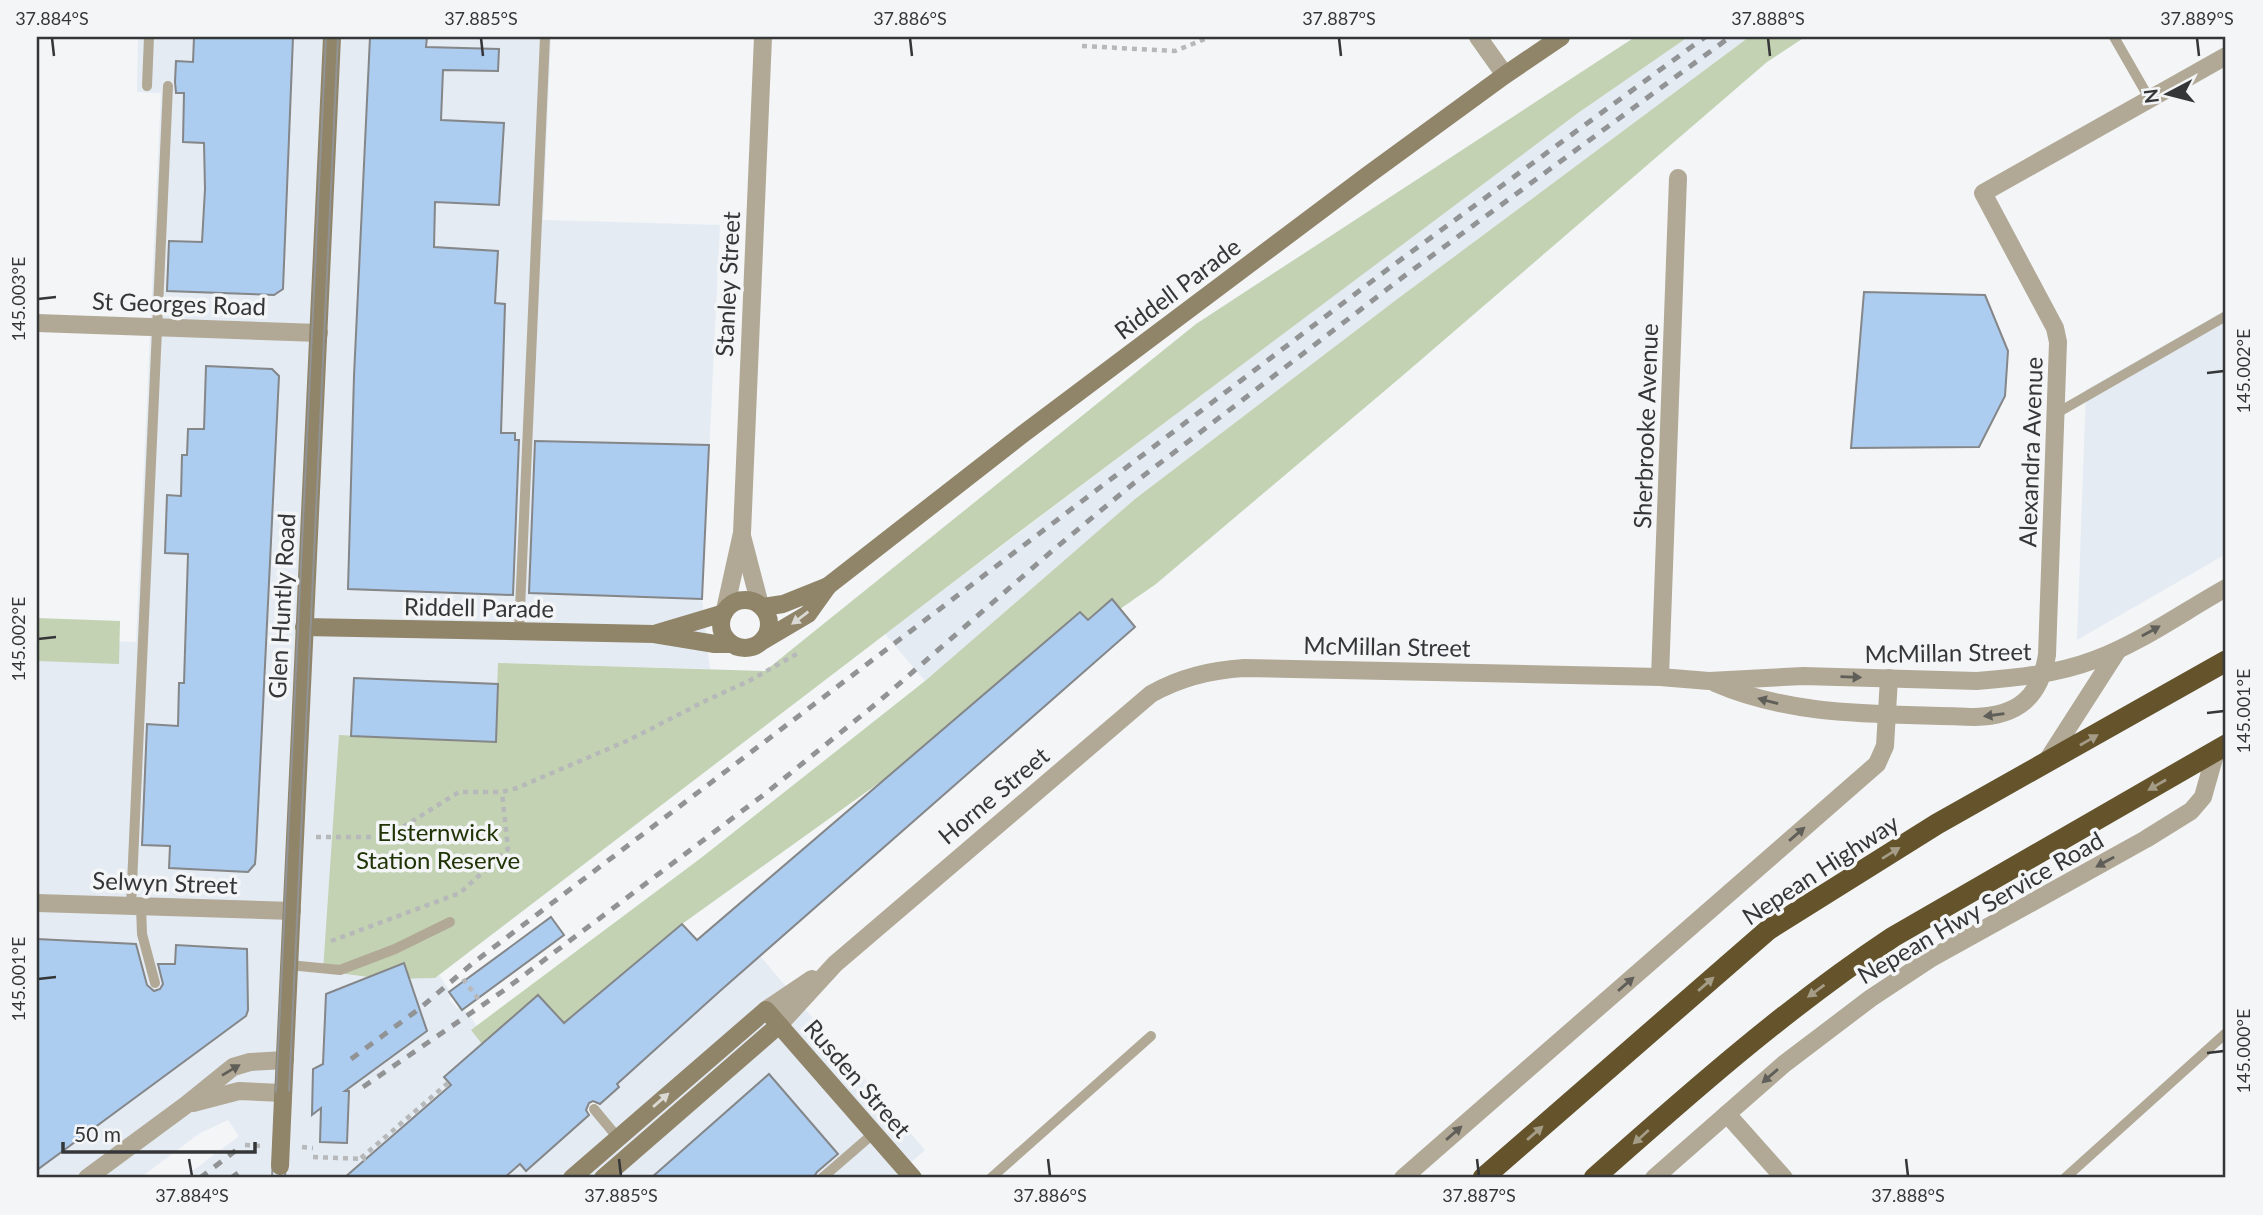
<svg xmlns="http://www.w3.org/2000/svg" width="2263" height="1215" font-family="Lato,sans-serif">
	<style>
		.built { fill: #e4ebf3 }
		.green { fill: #c2d2b3 }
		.building { fill: #acccf0; stroke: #848688; stroke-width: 2 }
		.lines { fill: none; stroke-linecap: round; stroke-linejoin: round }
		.path { stroke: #b6b8b9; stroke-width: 4.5; stroke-dasharray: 5 5; stroke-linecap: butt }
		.lane { stroke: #b1a996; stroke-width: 10 }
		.street { stroke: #b1a996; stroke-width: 18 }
		.secondary { stroke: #908469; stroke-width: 18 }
		.highway { stroke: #64532b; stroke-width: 21 }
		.tram { stroke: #919394; stroke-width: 2 }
		.rail { stroke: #919394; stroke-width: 5; stroke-dasharray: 9 9; stroke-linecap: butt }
		.path-bridge { stroke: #b6b8b9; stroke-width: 4.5; stroke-dasharray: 5 5; stroke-linecap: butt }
		.secondary-bridge { stroke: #908469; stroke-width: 18 }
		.oneway { fill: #dad9d4 }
		.oneway2 { fill: #605e58 }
		.oneway3 { fill: #a49c87 }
		.ticks { fill: none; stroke: #353637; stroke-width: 2.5 }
		.labels { text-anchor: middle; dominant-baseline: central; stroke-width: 7; stroke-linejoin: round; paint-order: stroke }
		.street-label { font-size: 24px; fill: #353637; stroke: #f3f5f7 }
		.park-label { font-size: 24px; fill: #203304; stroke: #f3f5f7 }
		.neatline { fill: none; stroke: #353637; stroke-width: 2.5 }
		.ticks-label { font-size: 18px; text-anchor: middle; fill: #353637 }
	</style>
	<rect width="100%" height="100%" fill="#f3f5f7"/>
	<g class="built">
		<path d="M138,37h413l-8,183 177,5 -18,374 8,70 -211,-6 -3,79 -157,-7 96,243 4,-3 10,15 -1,1 4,5 -3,3 8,9 3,-1 3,4 2,-1 12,16 -5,3 10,15 -37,33 81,94 93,-84 -2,-3 143,-128 165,194 -32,28h-710l56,-42 -11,-16 -28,13 -60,45h-103v-539l99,3 25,-549 -24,-1z"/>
		<path d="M1688,37h61l-353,263 -261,199 -210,182 -40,-47 493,-372 200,-149z"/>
		<path d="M2226,310v244l-149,86 9,-250z"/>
	</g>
	<g class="green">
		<path d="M1635,37h53l-110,76 -555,416 -588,449 -51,1 -61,-8 16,-236 156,7 3,-79 267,8 431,-347z"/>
		<path d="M1749,37h56l-38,25 -366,315 -245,207 -36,25 -8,-10 -24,21 -8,-8 -190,163 -208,149 -118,99 -26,-28 -56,49 -11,-14 230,-172 224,-177 210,-182 261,-199z"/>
		<path d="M37,618l83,3 -1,43 -82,-3z"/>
	</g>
	<g class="building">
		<path d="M194,37h99l-10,252 -9,6 -107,-4 2,-50 33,1 3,-53 -1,-46 -21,-1 1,-49h-8l-1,-11 1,-21 17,1z"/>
		<path d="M370,37h57l-1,10 73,2 -1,22 -55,-1 -2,50 63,3 -5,82 -64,-3 -1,45 64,4 -3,52 10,1 -4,129h14v7h4l-6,155 -165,-6 6,-213z"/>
		<path d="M1864,292l121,3 23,56 -3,45 -26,51 -128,1z"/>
		<path d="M206,366l66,3 7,7 -23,475 -1,13 -7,8 -79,-4 1,-22 -28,-1 5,-121 31,2 1,-43h5l4,-129 -23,-1 2,-58 14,1 1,-41h5l1,-26h16z"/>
		<path d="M535,441l174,4 -7,154 -173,-6z"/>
		<path d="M1112,599l23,28 -415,364 -103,93 2,3 -19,17 -7,-3 -4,2 -3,7 3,5 -63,56 -6,-7 -16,14h-160l107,-93 -7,-8 94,-82 26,28 118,-99 15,16 383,-328 8,8z"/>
		<path d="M354,678l144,6 -2,58 -145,-6z"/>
		<path d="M551,917l13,18 -102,75 -13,-18z"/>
		<path d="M37,939l99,5 11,41 7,6 6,-2 3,-5 -5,-20h17l1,-19 71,4 1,61 -2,6 -209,154z"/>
		<path d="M404,963l23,68 -82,60h4l-2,52 -27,-1 1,-34 -9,7 1,-46 10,-5 3,-70z"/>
		<path d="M769,1074l69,80 -21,18 -3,5 -163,1z"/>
	</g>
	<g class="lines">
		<g class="path">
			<path d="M1082,46l93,5 35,-14"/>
			<path d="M316,837h71l72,-45h43l15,-4 112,-48 78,-40 42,-19 51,-29"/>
			<path d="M331,941l129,-48 48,-44 -6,-57"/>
			<path d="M463,979l16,21"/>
			<path d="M313,1157l53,2"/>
			<path d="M361,1158l88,-76"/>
		</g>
		<g class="lane">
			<path d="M2114,37l35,61"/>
			<path d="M147,86l2,-49"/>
			<path d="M2057,413l169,-97"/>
			<path d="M519,632l26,-595"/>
			<path d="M131,906l37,-820"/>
			<path d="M141,906l1,28 13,49"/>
			<path d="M289,965l51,5 55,-21 55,-27"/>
			<path d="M594,1109l24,29"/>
			<path d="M822,1178l52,-45"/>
			<path d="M991,1178l160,-142"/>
			<path d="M2065,1178l161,-145"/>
		</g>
		<g class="street">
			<path d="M1478,37l27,38"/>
			<path d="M37,323l282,10"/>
			<path d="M742,536l18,69"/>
			<path d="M725,610l17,-77 21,-496"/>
			<path d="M1660,677l18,-499"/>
			<path d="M1715,683c83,36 172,30 260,34 43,-1 65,-20 72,-62l11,-313 -3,-14 -72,-135 243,-137"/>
			<path d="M2048,759l70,-109"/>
			<path d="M37,903l255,8"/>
			<path d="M766,1010l46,-31"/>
			<path d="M779,1025l56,-61 316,-270c30,-17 59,-24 93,-26l416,9 49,4 94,-5 174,5c39,-3 80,-7 117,-21 46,-17 89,-48 132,-72"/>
			<path d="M193,1103l46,-12 44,2"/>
			<path d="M1727,1114l57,64"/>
			<path d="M87,1178l99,-73 47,-38 17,-5 35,-2"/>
			<path d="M1403,1178l474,-414 8,-18 4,-68"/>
			<path d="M1654,1178l130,-114 87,-66 59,-39 216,-120 45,-28 12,-14 13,-46"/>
		</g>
		<g class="secondary">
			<circle cx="745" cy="624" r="24"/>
			<path d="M763,607l20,-3 45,-18 195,-152 345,-259 137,-100 56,-38"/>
			<path d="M304,627l350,7 61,10h17"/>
			<path d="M657,633l67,-20"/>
			<path d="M764,640l44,-26 20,-28"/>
			<path d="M283,1098l49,-1061"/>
			<path d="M572,1178l194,-168 147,168"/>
			<path d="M603,1178l176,-153"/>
		</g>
		<g class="highway">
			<path d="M1483,1178l285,-248 169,-106 289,-163"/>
			<path d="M1594,1178c96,-85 192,-170 299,-241l333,-192"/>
		</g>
		<g class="tram">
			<path d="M272,1178l54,-1141"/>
			<path d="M285,1178l53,-1141"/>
		</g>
		<g class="rail">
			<path d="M351,1059l68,-50 54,-46 915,-694 317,-232"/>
			<path d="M363,1087l140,-96 263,-198 111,-90 175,-152 82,-68 273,-209 323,-237"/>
			<path d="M200,1178l39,-30"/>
			<path d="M231,1178l7,-5"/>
		</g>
		<g class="path-bridge">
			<path d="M245,1145l17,1"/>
			<path d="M302,1147l11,1"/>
		</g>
		<path class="secondary-bridge" d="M280,1166l3,-68"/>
	</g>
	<defs><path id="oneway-solid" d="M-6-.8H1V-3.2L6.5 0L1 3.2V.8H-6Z" transform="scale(1.75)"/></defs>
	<g class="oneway">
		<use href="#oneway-solid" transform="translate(800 618) rotate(143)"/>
		<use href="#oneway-solid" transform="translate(661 1100) rotate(-41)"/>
	</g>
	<g class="oneway2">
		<use href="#oneway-solid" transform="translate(2151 631) rotate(-29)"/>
		<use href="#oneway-solid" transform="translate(1851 677) rotate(2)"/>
		<use href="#oneway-solid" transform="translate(1768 701) rotate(-165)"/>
		<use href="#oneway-solid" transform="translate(1994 715) rotate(172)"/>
		<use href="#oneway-solid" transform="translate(1797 834) rotate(-41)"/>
		<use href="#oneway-solid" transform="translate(2105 862) rotate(151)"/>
		<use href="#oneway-solid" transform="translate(1626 984) rotate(-41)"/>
		<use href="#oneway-solid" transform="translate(231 1070) rotate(-31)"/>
		<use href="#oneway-solid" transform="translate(1770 1076) rotate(139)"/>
		<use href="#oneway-solid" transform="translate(1454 1133) rotate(-41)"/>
	</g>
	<g class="oneway3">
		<use href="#oneway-solid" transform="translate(2089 740) rotate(-30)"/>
		<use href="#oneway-solid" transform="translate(2157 785) rotate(150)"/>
		<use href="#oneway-solid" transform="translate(1891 853) rotate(-32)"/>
		<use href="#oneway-solid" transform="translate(1706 984) rotate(-41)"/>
		<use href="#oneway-solid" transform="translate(1816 991) rotate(144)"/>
		<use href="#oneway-solid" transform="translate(1535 1133) rotate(-41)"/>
		<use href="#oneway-solid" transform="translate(1641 1137) rotate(138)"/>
	</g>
	<path class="ticks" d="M52,38l2,18M481,38l2,18M910,38l2,18M1339,38l2,18M1768,38l2,18M2197,38l2,18M38,299l18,-2M2207,373l17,-2M38,639l18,-2M2207,713l17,-2M38,979l18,-2M2207,1053l17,-2M189,1159l3,17M619,1159l2,17M1048,1159l2,17M1477,1159l2,17M1906,1159l2,17"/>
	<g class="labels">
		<g class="street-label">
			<text transform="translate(727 284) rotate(-87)">Stanley Street</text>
			<text transform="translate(1177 288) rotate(-37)">Riddell Parade</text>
			<text transform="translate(179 303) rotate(2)">St Georges Road</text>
			<text transform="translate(1645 426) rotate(-88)">Sherbrooke Avenue</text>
			<text transform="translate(2030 452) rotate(-88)">Alexandra Avenue</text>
			<text transform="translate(281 606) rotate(-87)">Glen Huntly Road</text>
			<text transform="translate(479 607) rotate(1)">Riddell Parade</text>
			<text transform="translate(1387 646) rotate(1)">McMillan Street</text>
			<text transform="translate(1948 652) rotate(-1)">McMillan Street</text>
			<text transform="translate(993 795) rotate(-40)">Horne Street</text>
			<text transform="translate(1820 869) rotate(-33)">Nepean Highway</text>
			<text transform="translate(165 882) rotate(2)">Selwyn Street</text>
			<text transform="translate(1980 907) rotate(-30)">Nepean Hwy Service Road</text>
			<text transform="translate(858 1078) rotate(49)">Rusden Street</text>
		</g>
		<g class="park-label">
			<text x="438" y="831">Elsternwick<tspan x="438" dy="28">Station Reserve</tspan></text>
		</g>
	</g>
	<rect width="2263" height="1215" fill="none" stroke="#f3f5f7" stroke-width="77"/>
	<g transform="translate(2168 94) rotate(263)" stroke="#f3f5f7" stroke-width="5" paint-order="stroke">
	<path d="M0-5L12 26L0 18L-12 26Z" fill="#353637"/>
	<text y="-10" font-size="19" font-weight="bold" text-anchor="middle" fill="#353637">N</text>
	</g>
	<path d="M63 1142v10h192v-10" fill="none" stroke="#353637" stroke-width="3.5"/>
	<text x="74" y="1142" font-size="21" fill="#353637" stroke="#f3f5f7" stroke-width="5" paint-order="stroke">50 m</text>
	<rect x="38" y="38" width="2186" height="1138" class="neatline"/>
	<g class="ticks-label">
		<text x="52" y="25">37.884°S</text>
		<text x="481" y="25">37.885°S</text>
		<text x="910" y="25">37.886°S</text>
		<text x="1339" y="25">37.887°S</text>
		<text x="1768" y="25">37.888°S</text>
		<text x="2197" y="25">37.889°S</text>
		<text transform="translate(19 299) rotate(-90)" y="6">145.003°E</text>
		<text transform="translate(2244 371) rotate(-90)" y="6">145.002°E</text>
		<text transform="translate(19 639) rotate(-90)" y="6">145.002°E</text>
		<text transform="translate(2244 711) rotate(-90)" y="6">145.001°E</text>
		<text transform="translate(19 979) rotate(-90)" y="6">145.001°E</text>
		<text transform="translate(2244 1051) rotate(-90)" y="6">145.000°E</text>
		<text x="192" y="1202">37.884°S</text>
		<text x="621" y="1202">37.885°S</text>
		<text x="1050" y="1202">37.886°S</text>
		<text x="1479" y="1202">37.887°S</text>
		<text x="1908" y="1202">37.888°S</text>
	</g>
</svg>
